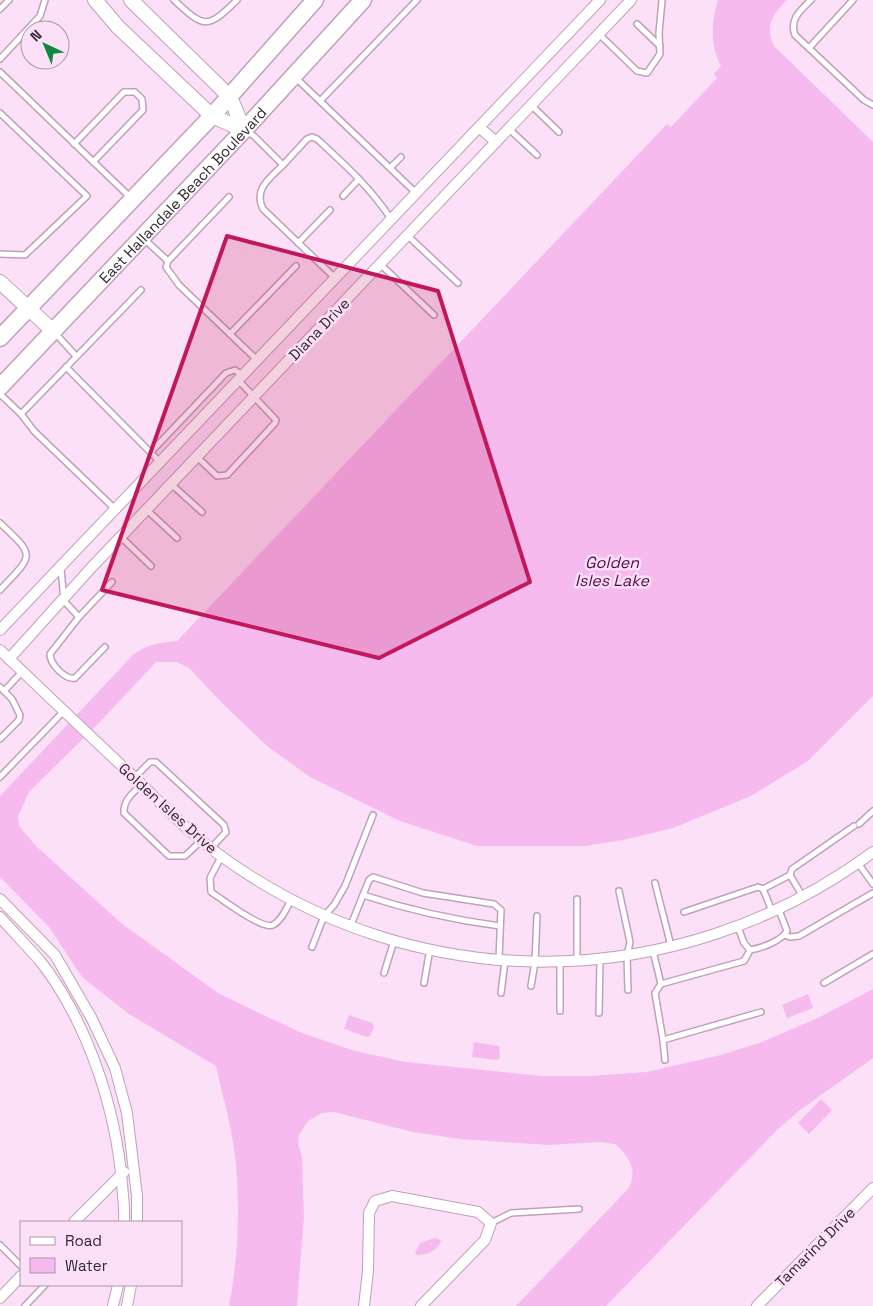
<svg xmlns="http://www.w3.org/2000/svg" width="873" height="1306" font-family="'Space Grotesk',sans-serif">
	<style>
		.water { fill: #f6baef }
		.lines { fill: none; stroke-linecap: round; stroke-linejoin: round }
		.service-casing { stroke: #c0a0bb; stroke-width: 8 }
		.minor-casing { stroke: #c0a0bb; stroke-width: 12 }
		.tertiary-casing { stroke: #c0a0bb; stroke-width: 16 }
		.primary-casing { stroke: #c0a0bb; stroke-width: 19 }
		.service { stroke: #fff; stroke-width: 5 }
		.minor { stroke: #fff; stroke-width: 10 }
		.tertiary { stroke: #fff; stroke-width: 14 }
		.primary { stroke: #fff; stroke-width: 16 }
		.marked { fill: #c2185b; fill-opacity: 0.2; stroke: #c2185b; stroke-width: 4; stroke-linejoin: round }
		.labels { text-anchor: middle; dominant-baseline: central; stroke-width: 5; stroke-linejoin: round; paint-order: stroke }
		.street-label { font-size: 15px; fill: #342833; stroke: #fbe0f7 }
		.water-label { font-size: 16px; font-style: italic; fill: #510b4e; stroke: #fbe0f7 }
	</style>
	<rect width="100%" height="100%" fill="#fbe0f7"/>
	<g class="water">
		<path d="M718,0h69c-15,14 -22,26 -13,46l99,96v554l-65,65 -57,35 -78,32 -50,12 -38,6h-108l-77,-25 -90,-44 -43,-31 -44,-42 -34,-36 -12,-6h-21l-57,61 -70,69 -11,24 1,10 17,20 85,77 97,70 39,19 45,21 53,18 51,11 136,14h49l55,-4 75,-17 41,-13 58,-25 53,-28v69l-73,52 -23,20 -171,176h-90l112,-117c10,-18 2,-32 -13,-45l-14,-2 -53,3 -88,-6 -47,-7 -79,-20 -12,1 -14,8 -9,14 -1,7 4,16 2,58 -7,90h-68c9,-46 11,-96 7,-142 -3,-33 -13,-66 -20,-98l-87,-52 -47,-37 -33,-50 -49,-50v-81l133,-141c14,-11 26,-12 44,-14l490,-517 4,3 46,-49 -3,-4 7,-8c-11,-21 -10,-43 -3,-66z"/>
		<path d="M808,994l5,14 -26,10 -5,-13z"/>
		<path d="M349,1015l23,8 2,4 -4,9 -3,1 -23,-8z"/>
		<path d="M474,1042l25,4 1,12 -3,2 -25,-3z"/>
		<path d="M821,1099l11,11 -23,24 -11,-11z"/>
		<path d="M435,1238l6,2c-3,11 -14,15 -24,15l-2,-2 5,-10z"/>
	</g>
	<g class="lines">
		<g class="service-casing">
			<g id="service">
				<path d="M174,0c30,28 33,30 63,0"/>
				<path d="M811,0c-10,10 -22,19 -16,35l69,65 9,5"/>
				<path d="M0,9l9,-9"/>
				<path d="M637,24l23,22"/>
				<path d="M599,34l38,37 10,2 13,-19 -1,-21 3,-33"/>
				<path d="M809,48l44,-48"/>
				<path d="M0,59l40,-43 5,-16"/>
				<path d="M0,72l131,126"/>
				<path d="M296,78l120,115"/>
				<path d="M320,101l97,-101"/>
				<path d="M531,105l28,27"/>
				<path d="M0,113l87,83 -62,59 -25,-1"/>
				<path d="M509,129l28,26"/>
				<path d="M246,131l8,5 29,29c-13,13 -30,24 -20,44l72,69"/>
				<path d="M74,144l50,-52h11l7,7 1,11 -50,52"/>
				<path d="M283,165l24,-26 5,-2 5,2c27,25 54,49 74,80"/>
				<path d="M390,168l11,-11"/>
				<path d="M343,196l16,-17"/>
				<path d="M229,197l-61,64 -2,6 13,18 51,49"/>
				<path d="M407,235l51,48"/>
				<path d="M144,239l24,22"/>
				<path d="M298,243l32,-33"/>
				<path d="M380,264l54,51"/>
				<path d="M55,333l21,23"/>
				<path d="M257,360l-27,-26 66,-68"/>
				<path d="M66,367l94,95"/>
				<path d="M0,394l21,20 13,17 81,78"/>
				<path d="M21,414l120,-124"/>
				<path d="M151,452l75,-79 9,-3 7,5"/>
				<path d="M197,457l20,19 10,-1 48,-52 1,-3 -38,-40"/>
				<path d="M171,484l31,28"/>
				<path d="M147,510l30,28"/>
				<path d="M0,523c36,34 34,31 0,67"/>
				<path d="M121,537l30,29"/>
				<path d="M61,569l3,32 15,16 33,-35"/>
				<path d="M79,617l-29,37c0,10 15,26 25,24l30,-31"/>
				<path d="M0,687l12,12 8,16 -1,5 -19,19"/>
				<path d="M4,691l18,-19"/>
				<path d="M0,777l63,-65"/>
				<path d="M134,778l16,-16h6l68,63 2,7 -15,16"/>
				<path d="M141,785c-8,8 -18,15 -17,28l45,43h16l16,-15"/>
				<path d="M859,824l14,-13"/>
				<path d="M221,857l-11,21 1,14c11,7 51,38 62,33 9,-5 13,-16 18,-25"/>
				<path d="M858,863l15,21"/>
				<path d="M655,883l16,63"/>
				<path d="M763,889l27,-14"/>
				<path d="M619,891l11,51 -3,14 1,34"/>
				<path d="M363,895c46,15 90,25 137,31"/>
				<path d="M803,897l-13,-22 2,-6 62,-43"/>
				<path d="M577,899v60"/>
				<path d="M684,912l74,-25 5,2 9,22"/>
				<path d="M351,925l18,-45 4,-3 50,16 71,11 7,6 -2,50"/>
				<path d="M738,927l6,16 6,7c12,-2 31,-9 37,-19l-8,-21"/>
				<path d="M784,935l6,2 9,-1 74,-43"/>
				<path d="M312,947l12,-31 10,-11 11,-19 28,-71"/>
				<path d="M653,951l8,33 -6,9 8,47"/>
				<path d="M384,973l10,-32"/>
				<path d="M424,983l6,-34"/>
				<path d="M824,983l49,-29"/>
				<path d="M661,984l83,-23 6,-11"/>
				<path d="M531,986l4,-24 2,-46"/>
				<path d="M501,993l4,-32"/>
				<path d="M560,1011v-49"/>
				<path d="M599,1013l1,-53"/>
				<path d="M665,1060l-2,-20 98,-28"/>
				<path d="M491,1223l20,-10 68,-4"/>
				<path d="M0,1245l21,21"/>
				<path d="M25,1306l20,-21"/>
			</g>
		</g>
		<g class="minor-casing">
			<g id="minor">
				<path d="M479,127l17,15"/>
				<path d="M0,630l600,-630"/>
				<path d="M0,650c45,43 90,86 135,128 28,27 54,55 86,78 197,143 457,140 652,-4"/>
				<path d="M9,659l82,-91 540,-568"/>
				<path d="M0,899l55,56 37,64 23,49 12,45 10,83v26"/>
				<path d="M0,917c13,15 28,30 41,45 47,61 75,147 81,222 1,13 3,26 2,38"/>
				<path d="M74,1222l50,-50"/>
				<path d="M0,1298l21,-22"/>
				<path d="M113,1306l5,-21"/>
				<path d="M127,1306l4,-21"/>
				<path d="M364,1306l4,-35 1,-58 6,-12 17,-5 86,16 13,11 -6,17 -64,66"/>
				<path d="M757,1306l116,-118"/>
			</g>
		</g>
		<g class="tertiary-casing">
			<g id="tertiary">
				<path d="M95,0l23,27 94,89 32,14"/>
				<path d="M131,0l99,97 14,33"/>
				<path d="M0,282l53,49"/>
			</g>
		</g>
		<g class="primary-casing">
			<g id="primary">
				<path d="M0,338l212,-222 103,-116"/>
				<path id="s1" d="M0,387l244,-257 119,-130"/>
			</g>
		</g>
		<use href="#service" class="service"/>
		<use href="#minor" class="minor"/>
		<use href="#tertiary" class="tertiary"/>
		<use href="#primary" class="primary"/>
	</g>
	<path class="marked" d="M227,236l211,55 92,291 -151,76 -277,-68z"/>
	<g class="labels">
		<g class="street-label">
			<text stroke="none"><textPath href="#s1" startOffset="265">East Hallandale Beach Boulevard</textPath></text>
			<text transform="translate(319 329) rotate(-46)">Diana Drive</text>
			<text transform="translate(168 808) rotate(42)">Golden Isles Drive</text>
			<text transform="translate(815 1247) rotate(-45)">Tamarind Drive</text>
		</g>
		<g class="water-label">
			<text x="612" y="562">Golden<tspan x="612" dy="18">Isles Lake</tspan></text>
		</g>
	</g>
	<rect x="20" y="1221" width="162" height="65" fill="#fbe0f7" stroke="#ab96a9"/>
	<rect x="30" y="1237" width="25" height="8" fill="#ffffff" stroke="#ab96a9"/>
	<text x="65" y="1246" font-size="15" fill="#342833">Road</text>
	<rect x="30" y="1258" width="25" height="15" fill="#f6baef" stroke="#ab96a9"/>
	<text x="65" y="1271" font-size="15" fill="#342833">Water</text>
	<g transform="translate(45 45) rotate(316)"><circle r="24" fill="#fbe0f7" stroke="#ab96a9"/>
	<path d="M0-4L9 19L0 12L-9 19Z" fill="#0f8741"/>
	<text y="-8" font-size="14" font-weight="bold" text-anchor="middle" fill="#342833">N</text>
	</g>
</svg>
